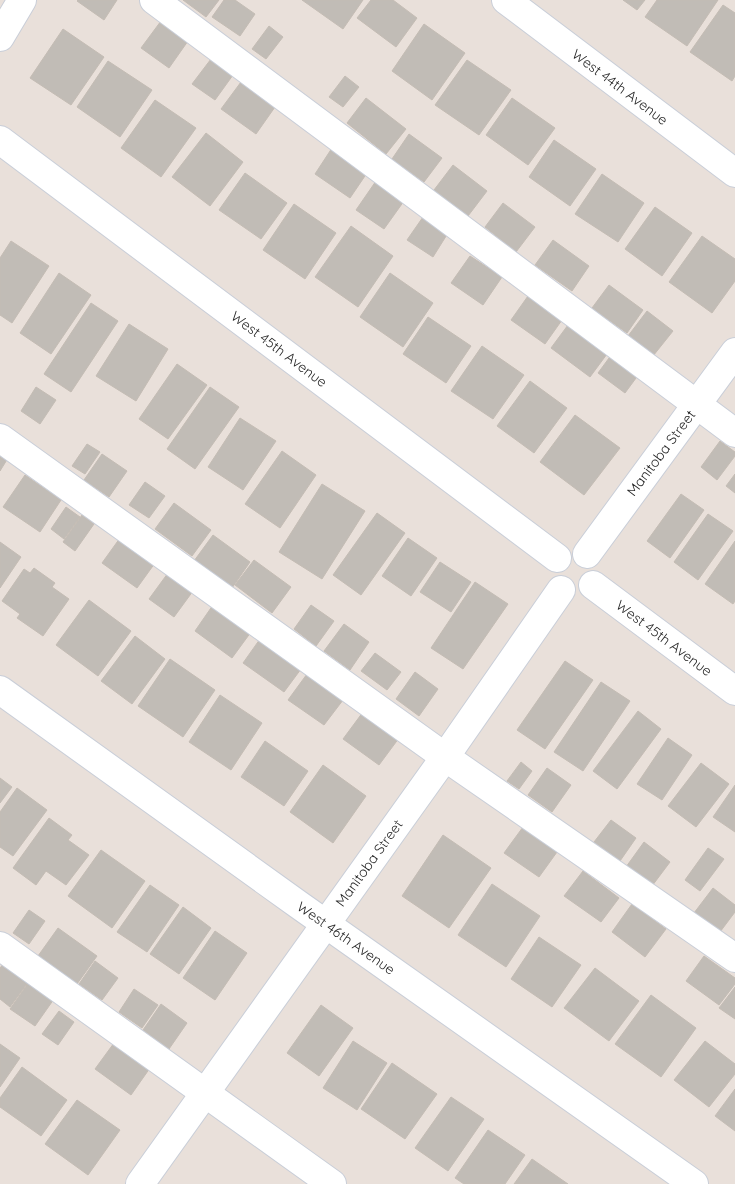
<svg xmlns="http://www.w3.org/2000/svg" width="735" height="1184" font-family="Quicksand,sans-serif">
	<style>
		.building { fill: #c1bcb6; stroke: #c4bcb4 }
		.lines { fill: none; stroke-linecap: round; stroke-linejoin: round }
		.minor-casing { stroke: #c9ced8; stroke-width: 30 }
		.minor { stroke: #fff; stroke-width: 28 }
		.labels { text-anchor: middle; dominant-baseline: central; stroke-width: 5; stroke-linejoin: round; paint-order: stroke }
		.street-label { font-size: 14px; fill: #282828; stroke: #fff }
	</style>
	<rect width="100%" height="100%" fill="#e9e0da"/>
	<g class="building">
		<path d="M78,0h39l-13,20 -27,-19z"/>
		<path d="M183,0h36l-13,17z"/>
		<path d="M224,0h11l20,14 -15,22 -28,-19z"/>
		<path d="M302,0h61l-20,29z"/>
		<path d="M371,0h22l24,18 -21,29 -39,-29z"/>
		<path d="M623,0h22l-8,10z"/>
		<path d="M657,0h61l-31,46 -42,-29z"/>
		<path d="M723,5l12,8v63l-3,5 -42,-29z"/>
		<path d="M161,21l27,20 -19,27 -28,-20z"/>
		<path d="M424,24l41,29 -33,47 -40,-29z"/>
		<path d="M269,26l14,11 -17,22 -14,-10z"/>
		<path d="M63,29l41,28 -33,48 -41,-27z"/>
		<path d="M211,59l22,16 -18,25 -23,-16z"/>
		<path d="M467,60l44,30 -32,45 -44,-30z"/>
		<path d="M108,61l44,29 -32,47 -43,-30z"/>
		<path d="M345,76l14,11 -16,20 -14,-10z"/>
		<path d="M241,82l34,25 -19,27 -35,-25z"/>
		<path d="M366,98l40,31 -20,25 -39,-31z"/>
		<path d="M512,98l43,30 -27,37 -42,-30z"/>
		<path d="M155,100l41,28 -35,49 -40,-29z"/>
		<path d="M206,133l37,29 -33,44 -38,-29z"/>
		<path d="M409,134l33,24 -18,24 -32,-23z"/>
		<path d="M554,140l42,29 -26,37 -41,-29z"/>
		<path d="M332,148l35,25 -17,25 -35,-24z"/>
		<path d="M453,165l34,26 -19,25 -34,-26z"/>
		<path d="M245,173l42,30 -26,36 -42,-29z"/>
		<path d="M602,174l42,29 -26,39 -43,-28z"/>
		<path d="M376,181l28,20 -20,28 -28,-19z"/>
		<path d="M503,203l32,24 -19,25 -31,-25z"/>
		<path d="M294,204l42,29 -31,46 -42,-29z"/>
		<path d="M655,207l37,26 -30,43 -37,-27z"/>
		<path d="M423,217l25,16 -15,24 -26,-17z"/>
		<path d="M351,226l42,30 -35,51 -43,-30z"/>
		<path d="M702,236l33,23v22l-23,32 -43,-31z"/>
		<path d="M553,240l36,26 -17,25 -37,-26z"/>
		<path d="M11,241l38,25 -37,57 -12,-8v-57z"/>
		<path d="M470,256l32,21 -19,28 -32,-22z"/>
		<path d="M59,273l32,22 -40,59 -31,-21z"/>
		<path d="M390,273l43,30 -30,44 -43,-30z"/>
		<path d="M609,285l34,25 -16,23 -35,-25z"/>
		<path d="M528,296l34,24 -17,24 -34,-24z"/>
		<path d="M91,303l27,18 -47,71 -27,-18z"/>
		<path d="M647,311l26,20 -20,25 -25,-20z"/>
		<path d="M428,317l43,29 -25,37 -43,-29z"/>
		<path d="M129,324l39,25 -32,52 -40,-25z"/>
		<path d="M568,325l39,29 -17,23 -39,-29z"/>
		<path d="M482,346l42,29 -31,44 -42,-28z"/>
		<path d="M612,354l27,20 -14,19 -27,-20z"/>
		<path d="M177,364l30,21 -39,54 -29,-20z"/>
		<path d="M530,381l37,27 -33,45 -37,-27z"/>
		<path d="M36,387l20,13 -16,24 -19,-13z"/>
		<path d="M210,387l29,20 -44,62 -28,-20z"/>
		<path d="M575,415l45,33 -36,47 -44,-33z"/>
		<path d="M240,418l36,23 -33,49 -35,-23z"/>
		<path d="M720,441l15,11v4l-18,24 -16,-13z"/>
		<path d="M87,444l13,8 -15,22 -13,-8z"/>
		<path d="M282,451l34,24 -36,53 -35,-24z"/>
		<path d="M0,453l8,5 -8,13z"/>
		<path d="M102,454l25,17 -18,26 -25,-17z"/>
		<path d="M735,474v19l-9,-7z"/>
		<path d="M25,475l36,25 -21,32 -37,-25z"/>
		<path d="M145,482l20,14 -16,22 -20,-13z"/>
		<path d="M322,484l43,27 -43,68 -43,-27z"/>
		<path d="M681,494l23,16 -34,48 -23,-17z"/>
		<path d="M174,503l37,27 -19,26 -37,-27z"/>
		<path d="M66,507l14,10 -16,22 -13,-10z"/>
		<path d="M377,513l28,20 -44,62 -28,-20z"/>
		<path d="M708,514l25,17 -35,49 -24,-18z"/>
		<path d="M82,515l12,9 -19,27 -12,-9z"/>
		<path d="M213,535l37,27 -18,26 -38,-27z"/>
		<path d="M120,538l35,25 -18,25 -35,-25z"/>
		<path d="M408,538l29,20 -26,38 -29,-20z"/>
		<path d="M735,541v60l-2,3 -28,-20z"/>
		<path d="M0,542l21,15 -21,31z"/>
		<path d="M254,560l37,27 -19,26 -37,-28z"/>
		<path d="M440,562l31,20 -20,30 -31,-20z"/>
		<path d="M34,568l21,15 -3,4 17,12 -26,37 -26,-18 3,-4 -18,-13 22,-32 6,4z"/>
		<path d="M168,573l25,18 -19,26 -25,-18z"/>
		<path d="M475,582l33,22 -45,65 -32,-21z"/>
		<path d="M89,600l42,31 -33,45 -42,-31z"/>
		<path d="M213,605l38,27 -19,26 -37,-27z"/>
		<path d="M311,605l23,16 -18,25 -22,-17z"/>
		<path d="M344,624l25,18 -19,28 -26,-19z"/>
		<path d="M135,636l30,23 -33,45 -31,-23z"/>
		<path d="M260,639l41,30 -17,23 -41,-29z"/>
		<path d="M375,653l26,19 -14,18 -26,-19z"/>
		<path d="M170,659l45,31 -32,47 -45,-31z"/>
		<path d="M565,661l28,19 -48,69 -28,-19z"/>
		<path d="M415,672l23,17 -19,27 -23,-17z"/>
		<path d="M307,674l36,26 -19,25 -36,-25z"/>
		<path d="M601,682l29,19 -47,70 -29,-19z"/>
		<path d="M220,695l42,28 -31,47 -42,-28z"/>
		<path d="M638,711l23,18 -44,60 -24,-18z"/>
		<path d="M363,712l36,26 -20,27 -36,-26z"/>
		<path d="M668,738l24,17 -30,45 -25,-16z"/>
		<path d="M265,741l43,30 -24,35 -43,-29z"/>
		<path d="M521,762l11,9 -13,18 -12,-8z"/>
		<path d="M701,763l28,21 -33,43 -28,-21z"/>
		<path d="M323,765l43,31 -33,47 -43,-31z"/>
		<path d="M547,768l24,17 -19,27 -24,-17z"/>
		<path d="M0,778l12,9 -12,16z"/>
		<path d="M735,785v47l-22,-15z"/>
		<path d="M17,788l30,22 -34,46 -13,-9v-35z"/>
		<path d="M49,818l23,17 -4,5 21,15 -23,30 -20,-14 -10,14 -23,-17z"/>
		<path d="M611,820l25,18 -16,23 -26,-19z"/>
		<path d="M523,827l34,25 -18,25 -35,-24z"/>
		<path d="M443,835l48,33 -42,60 -47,-32z"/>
		<path d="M644,842l26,20 -18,24 -26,-19z"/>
		<path d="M708,848l16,11 -24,32 -15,-11z"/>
		<path d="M101,850l44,31 -33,47 -44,-32z"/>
		<path d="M583,871l36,27 -18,24 -37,-26z"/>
		<path d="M492,884l48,32 -34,51 -48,-32z"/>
		<path d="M150,885l29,20 -32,47 -30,-20z"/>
		<path d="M713,888l22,17v7l-15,20 -26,-19z"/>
		<path d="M632,904l34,25 -21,28 -33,-25z"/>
		<path d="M183,907l28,21 -32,46 -29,-20z"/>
		<path d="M29,910l16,11 -16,23 -16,-11z"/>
		<path d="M58,928l39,28 -20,28 -39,-28z"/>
		<path d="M215,931l32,22 -32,47 -32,-22z"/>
		<path d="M539,937l42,28 -29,42 -41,-28z"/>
		<path d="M704,956l31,22v6l-16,21 -33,-24z"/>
		<path d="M95,961l23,17 -16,22 -23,-16z"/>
		<path d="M4,963l25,18 -19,26 -10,-8v-31z"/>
		<path d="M595,968l44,33 -30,40 -45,-33z"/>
		<path d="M29,982l25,17 -19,27 -25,-17z"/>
		<path d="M735,987v32l-16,-11z"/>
		<path d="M134,989l24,16 -16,23 -23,-16z"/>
		<path d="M651,995l45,33 -35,49 -46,-33z"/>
		<path d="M161,1004l26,19 -18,26 -26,-19z"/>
		<path d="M321,1005l32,23 -34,48 -32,-23z"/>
		<path d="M59,1011l15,11 -16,23 -16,-11z"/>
		<path d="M353,1041l34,22 -30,47 -34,-22z"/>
		<path d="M705,1041l30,23v10l-26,33 -35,-27z"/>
		<path d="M114,1043l36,25 -19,27 -36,-26z"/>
		<path d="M0,1044l20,14 -20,29z"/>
		<path d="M392,1063l45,31 -32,45 -44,-30z"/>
		<path d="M22,1067l45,33 -26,36 -41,-29v-9z"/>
		<path d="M735,1089v42l-20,-15z"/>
		<path d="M451,1097l33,22 -36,52 -33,-23z"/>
		<path d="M77,1100l43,30 -32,45 -43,-31z"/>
		<path d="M488,1130l37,25 -20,29h-41l-9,-6z"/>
		<path d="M532,1159l36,25h-54z"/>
	</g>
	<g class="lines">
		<g class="minor-casing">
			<g id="minor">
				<path d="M154,0l581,433"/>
				<path d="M506,0l229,173"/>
				<path d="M0,37l22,-37"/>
				<path d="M0,140l557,418"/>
				<path d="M0,438l445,319 290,201"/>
				<path d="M587,554l148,-202"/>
				<path d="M593,585l142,106"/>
				<path d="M0,690l299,215 395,279"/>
				<path d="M0,946l332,238"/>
				<path d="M140,1184l305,-427 116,-167"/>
			</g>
		</g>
		<use href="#minor" class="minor"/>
	</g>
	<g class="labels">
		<g class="street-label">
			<text transform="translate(620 87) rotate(37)">West 44th Avenue</text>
			<text transform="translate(279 349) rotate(37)">West 45th Avenue</text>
			<text transform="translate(661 453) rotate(-53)">Manitoba Street</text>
			<text transform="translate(664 638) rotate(37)">West 45th Avenue</text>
			<text transform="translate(369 863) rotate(-54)">Manitoba Street</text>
			<text transform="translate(346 938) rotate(35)">West 46th Avenue</text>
		</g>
	</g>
</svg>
